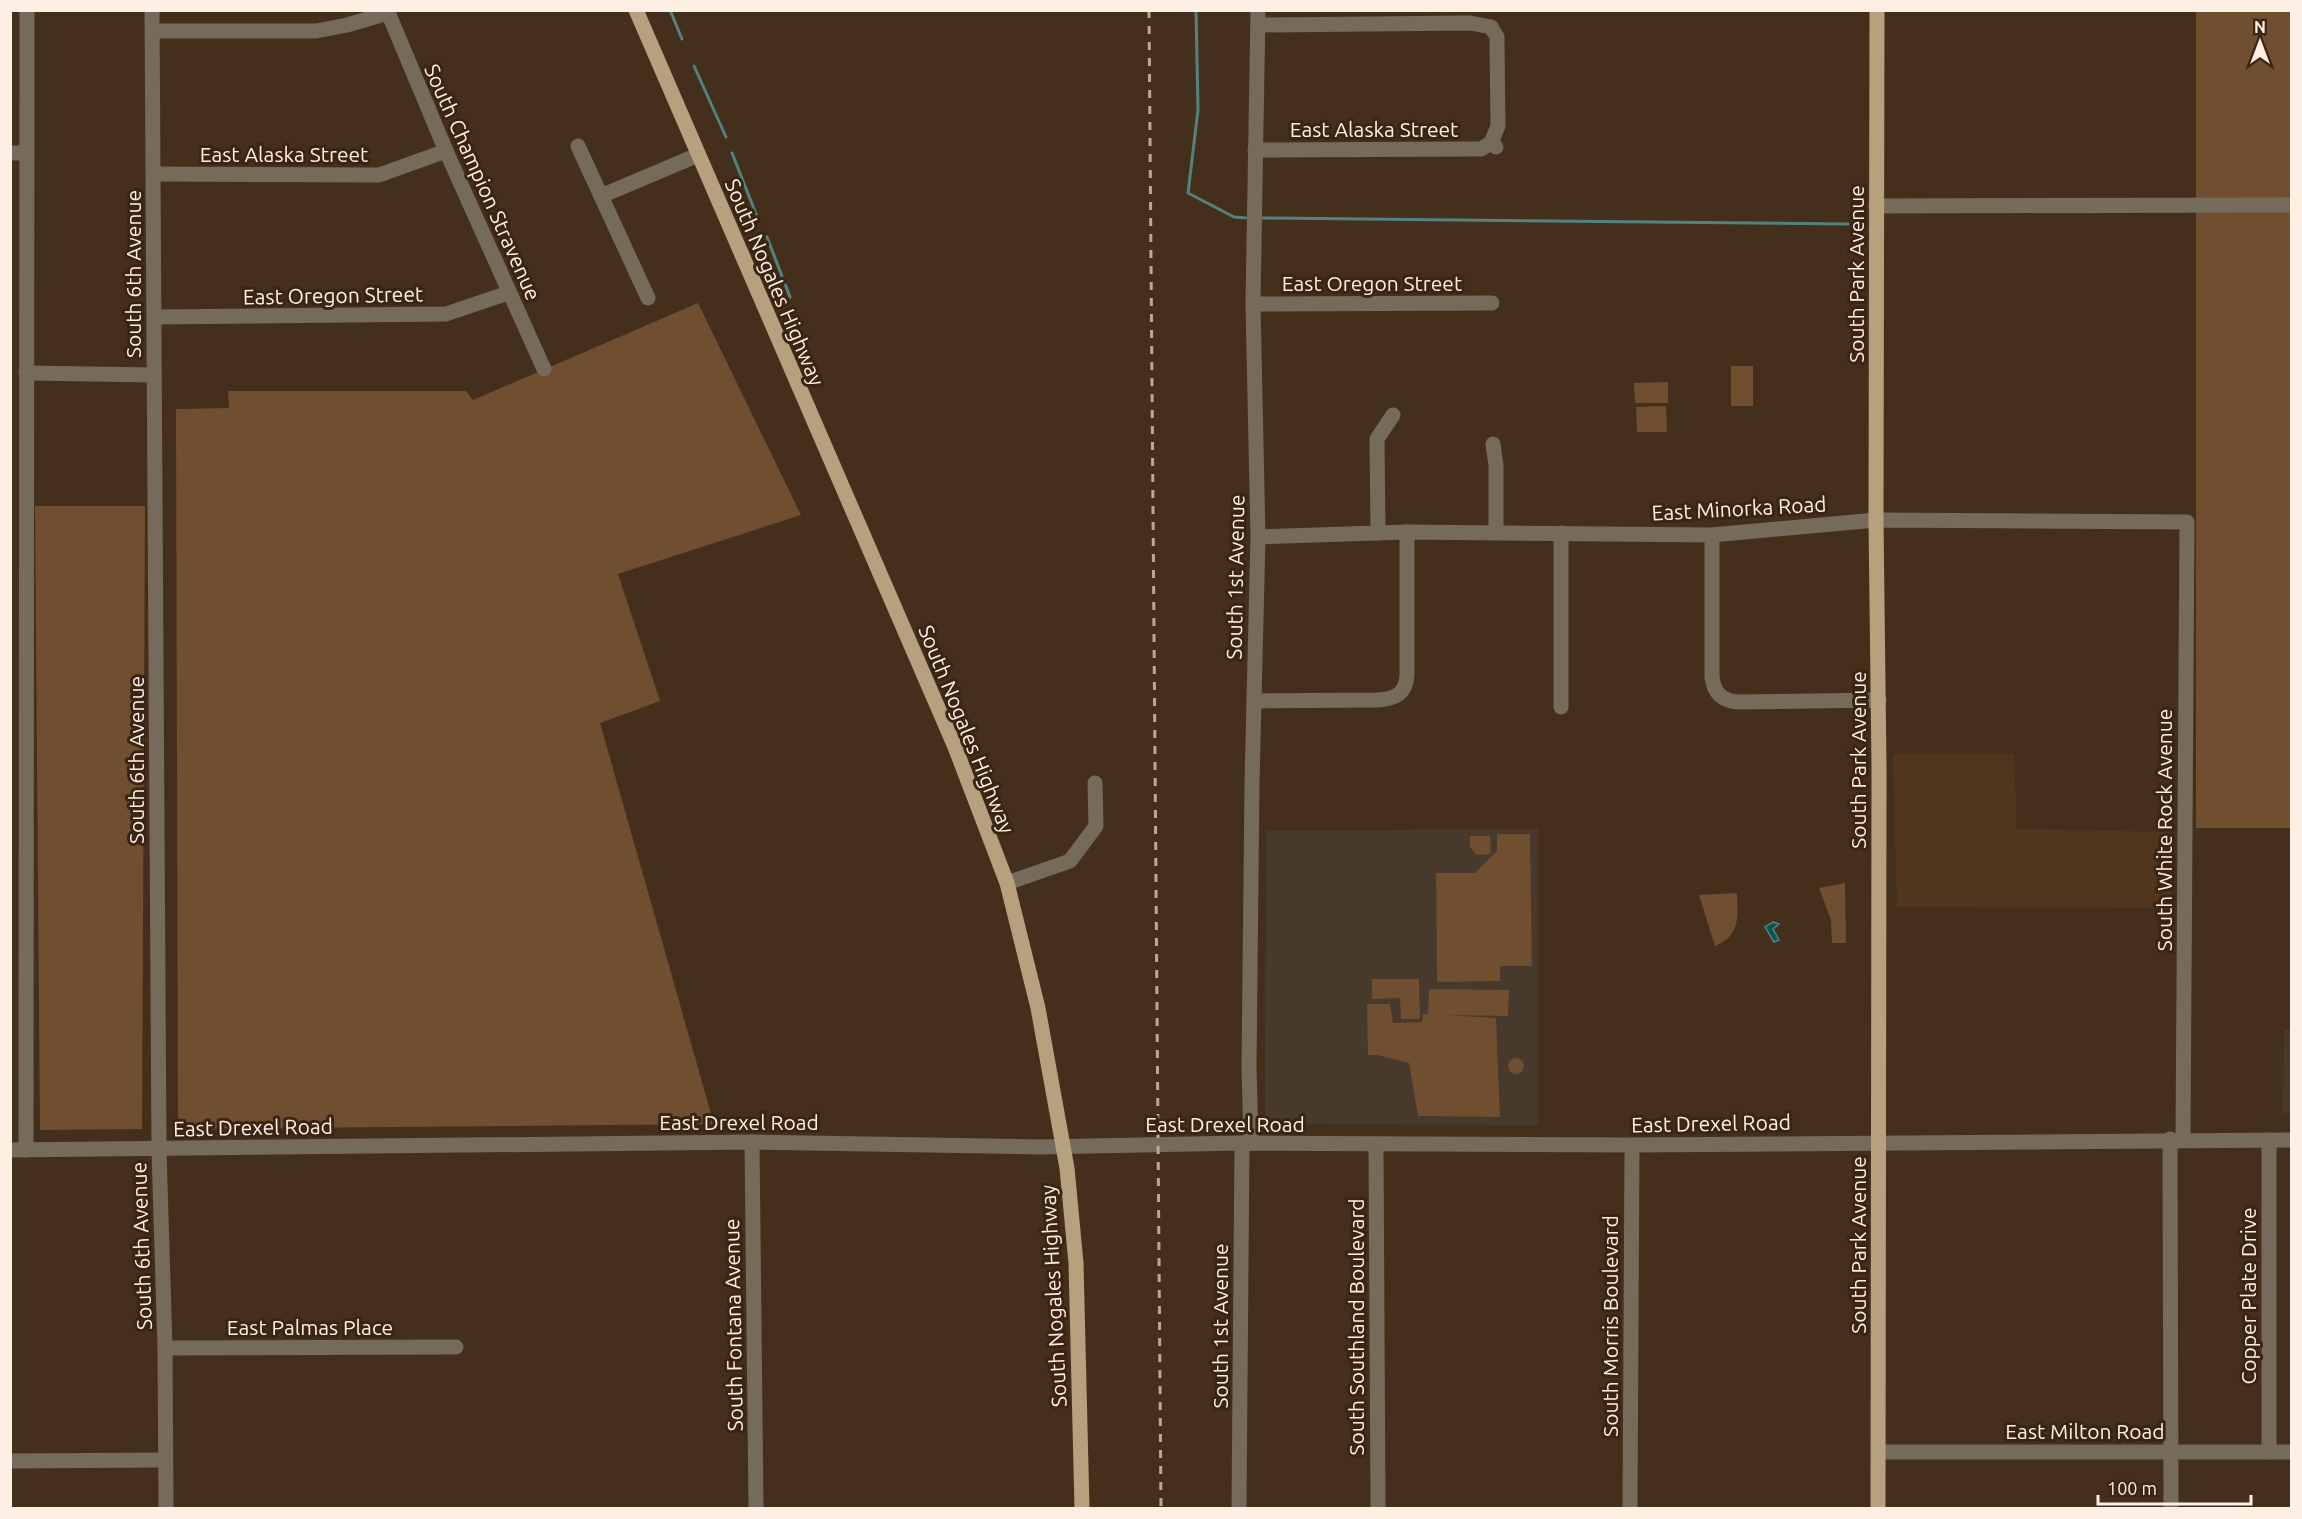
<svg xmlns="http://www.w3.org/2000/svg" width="2302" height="1519" font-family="Ubuntu,sans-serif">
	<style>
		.built { fill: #51361d }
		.education { fill: #47392b }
		.green { fill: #704e30 }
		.water { fill: #095354; stroke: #52827f; stroke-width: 1.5 }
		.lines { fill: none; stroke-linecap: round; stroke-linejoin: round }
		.stream { stroke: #52827f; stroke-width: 3 }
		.minor { stroke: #766b5a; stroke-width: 15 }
		.major { stroke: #b7a07d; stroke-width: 15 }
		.rail { stroke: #b9a89a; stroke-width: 3; stroke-dasharray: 8 8; stroke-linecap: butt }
		.labels { text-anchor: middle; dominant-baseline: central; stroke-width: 6; stroke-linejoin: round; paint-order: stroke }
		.street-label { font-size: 21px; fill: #feefe4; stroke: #3a2512 }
	</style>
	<rect width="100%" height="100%" fill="#442f1c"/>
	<path class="built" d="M1893,754h121l3,75 153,3v76l-273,-1z"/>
	<g class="education">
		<path d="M1538,829v296l-273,-1 1,-293z"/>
		<path d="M2284,1030h7v83h-8z"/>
	</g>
	<g class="green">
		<rect x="2196" y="11" width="95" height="817"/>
		<path d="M698,303l103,212 -183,59 42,127 -60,22 114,401 -536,5 -2,-720 53,-1 -1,-17h238l7,9z"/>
		<rect x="1731" y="366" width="22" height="40"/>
		<path d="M1668,382v21h-33l-1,-20z"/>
		<path d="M1666,406l1,26h-30l-1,-25z"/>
		<path d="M35,506h110l-3,623 -102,1z"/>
		<path d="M1497,834h33l2,132h-32v15l-63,1 -1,-109h39l22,-22z"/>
		<path d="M1470,836h20l1,18 -14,1 -7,-8z"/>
		<path d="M1845,883l1,60h-14l-1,-23 -12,-32z"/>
		<path d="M1737,893c1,24 3,43 -22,53l-16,-51z"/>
		<path d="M1372,979h47l1,40h-19l-1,-21 -28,1z"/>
		<path d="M1429,989l80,1 -1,26 -61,-1 49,3 4,99 -82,-1 -9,-53 -32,-8h-9l-1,-51h23l3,19 29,-1 1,-8h5z"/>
		<circle cx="1516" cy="1066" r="8"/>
	</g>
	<path class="water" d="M1773,922l6,2 -6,5 6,11 -5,2 -9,-15z"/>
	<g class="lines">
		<g class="stream">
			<path d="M670,10l12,29"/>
			<path d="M1196,10l2,100 -10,83 46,24 12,1"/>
			<path d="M694,66l32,71"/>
			<path d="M732,153l26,66"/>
			<path d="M1263,218l585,6"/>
			<path d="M767,237l23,60"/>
		</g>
		<g class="minor">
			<path d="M152,10l7,1140 6,198 1,160"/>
			<path d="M387,10l59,141 98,218"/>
			<path d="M1258,25l212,-2 21,4"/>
			<path d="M1491,27l6,10v8l1,81 -7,17"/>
			<path d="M153,31h163l31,-6 41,-12"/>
			<path d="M578,146l23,50"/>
			<path d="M1255,150l220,-1h6l10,-6 5,4"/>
			<path d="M10,153h17"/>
			<path d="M154,174l225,1 67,-24"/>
			<path d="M1876,206l416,-1"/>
			<path d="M648,298l-47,-102 97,-41"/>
			<path d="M1253,304l239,-1"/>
			<path d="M155,317l291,-3 62,-21"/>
			<path d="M26,373l128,2"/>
			<path d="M1493,444l3,22v67"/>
			<path d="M1378,533l-1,-94 16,-24"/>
			<path d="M1561,533v174"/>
			<path d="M1712,535v142c2,17 11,24 27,25l140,-2"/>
			<path d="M1258,537l149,-5 305,3 164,-15 311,2 -4,617"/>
			<path d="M1254,701l123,-1c18,-1 29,-6 30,-25v-143"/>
			<path d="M1007,883l63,-22 26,-35 -1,-43"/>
			<path d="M2170,1139l1,369"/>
			<path d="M2269,1140v312"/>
			<path d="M752,1142l4,366"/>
			<path d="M1251,1143l-2,-75 3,-285 6,-246 -5,-233 5,-294"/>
			<path d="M1376,1145l2,363"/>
			<path d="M10,1150l742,-8 288,5 202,-4 390,2 660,-5"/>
			<path d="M26,1150l1,-1140"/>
			<path d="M165,1348l291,-1"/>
			<path d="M1879,1452h413"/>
			<path d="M10,1461l155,-1"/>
			<path d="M1239,1508l3,-365"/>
			<path d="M1630,1508l2,-363"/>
		</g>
		<g class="major">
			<path d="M636,10l319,737 52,136 31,125 29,160 9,95 6,245"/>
			<path d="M1877,10l-1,510 3,247 -1,741"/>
		</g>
		<path class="rail" d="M1149,10l12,1498"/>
	</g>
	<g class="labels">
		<g class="street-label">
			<text x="1374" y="129">East Alaska Street</text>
			<text x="284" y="154">East Alaska Street</text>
			<text transform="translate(483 182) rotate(66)">South Champion Stravenue</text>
			<text transform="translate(133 274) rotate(-90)">South 6th Avenue</text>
			<text transform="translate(1856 274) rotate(-90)">South Park Avenue</text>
			<text transform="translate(775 282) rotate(67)">South Nogales Highway</text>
			<text x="1372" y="283">East Oregon Street</text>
			<text transform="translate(333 295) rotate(-1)">East Oregon Street</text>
			<text transform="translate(1739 508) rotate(-3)">East Minorka Road</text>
			<text transform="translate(1235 577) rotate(-89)">South 1st Avenue</text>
			<text transform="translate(967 729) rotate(68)">South Nogales Highway</text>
			<text transform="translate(136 760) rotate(-90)">South 6th Avenue</text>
			<text transform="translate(1858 760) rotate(-90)">South Park Avenue</text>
			<text transform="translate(2164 830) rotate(-90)">South White Rock Avenue</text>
			<text x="739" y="1122">East Drexel Road</text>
			<text transform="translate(1711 1123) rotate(-1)">East Drexel Road</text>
			<text x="1225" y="1124">East Drexel Road</text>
			<text transform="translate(253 1127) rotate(-1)">East Drexel Road</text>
			<text transform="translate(1858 1245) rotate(-90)">South Park Avenue</text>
			<text transform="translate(141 1246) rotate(-92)">South 6th Avenue</text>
			<text transform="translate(1053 1296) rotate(-93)">South Nogales Highway</text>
			<text transform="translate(2248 1296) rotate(-90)">Copper Plate Drive</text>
			<text transform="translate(733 1325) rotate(-91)">South Fontana Avenue</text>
			<text transform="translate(1220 1326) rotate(-90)">South 1st Avenue</text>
			<text transform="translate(1610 1326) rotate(-90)">South Morris Boulevard</text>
			<text x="310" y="1327">East Palmas Place</text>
			<text transform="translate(1356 1327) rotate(-90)">South Southland Boulevard</text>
			<text x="2085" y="1431">East Milton Road</text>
		</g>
	</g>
	<rect width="2302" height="1519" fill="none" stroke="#feefe4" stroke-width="24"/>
	<g transform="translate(2260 42)" stroke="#3a2512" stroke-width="4.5" paint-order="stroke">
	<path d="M0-4.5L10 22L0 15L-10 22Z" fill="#feefe4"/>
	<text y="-9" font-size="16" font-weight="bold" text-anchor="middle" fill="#feefe4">N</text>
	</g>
	<path d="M2098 1495v9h153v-9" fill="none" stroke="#feefe4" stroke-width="3"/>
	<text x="2107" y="1495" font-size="18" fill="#feefe4" stroke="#3a2512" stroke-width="4.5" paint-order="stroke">100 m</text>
</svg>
